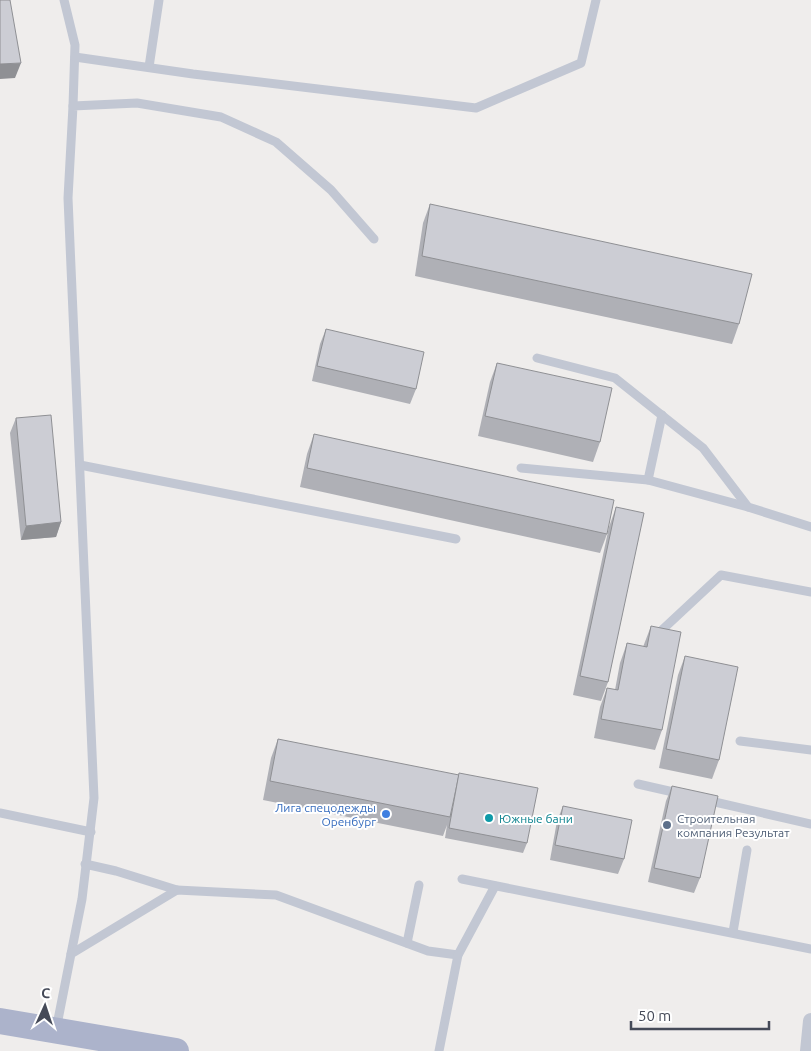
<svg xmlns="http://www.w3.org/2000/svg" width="811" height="1051" font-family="Ubuntu,sans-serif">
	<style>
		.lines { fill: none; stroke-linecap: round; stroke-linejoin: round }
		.service { stroke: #c2c7d3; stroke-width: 9 }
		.minor { stroke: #c2c7d3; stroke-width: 16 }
		.primary { stroke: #acb3cb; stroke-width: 26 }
		.wall { fill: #afb0b6 }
		.shaded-wall { fill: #8f9094 }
		.building { fill: #cccdd4; stroke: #8f9094 }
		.shop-dot { fill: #3f7fe0; stroke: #fff; stroke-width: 2 }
		.culture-dot { fill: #0f9aa8; stroke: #fff; stroke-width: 2 }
		.service-dot { fill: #5c6f8a; stroke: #fff; stroke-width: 2 }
		.labels { text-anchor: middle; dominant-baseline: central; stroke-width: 4; stroke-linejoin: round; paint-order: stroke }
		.shop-label { font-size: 12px; fill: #366cbe; stroke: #fff; text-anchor: end }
		.culture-label { font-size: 12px; fill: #0d838f; stroke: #fff; text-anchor: start }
		.service-label { font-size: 12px; fill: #4e5e75; stroke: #fff; text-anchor: start }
	</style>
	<rect width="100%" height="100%" fill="#efedec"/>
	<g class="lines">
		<g class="service">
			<path d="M64,0l11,45 -2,61"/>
			<path d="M75,57l118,17 283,34 105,-45 15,-63"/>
			<path d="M149,67l10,-67"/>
			<path d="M537,358l78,20 88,70 45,59 63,20"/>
			<path d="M80,465l376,74"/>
			<path d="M521,468l127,12 14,-65"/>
			<path d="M648,480l100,27"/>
			<path d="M662,630l59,-55 90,17"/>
			<path d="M740,741l71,9"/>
			<path d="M638,784l44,10"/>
			<path d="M706,800l105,24"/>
			<path d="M0,813l91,19"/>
			<path d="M85,864l31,7 61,19"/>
			<path d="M462,879l349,70"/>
			<path d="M733,932l14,-82"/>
			<path d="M407,943l12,-58"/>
			<path d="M71,954l11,-55 12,-101 -26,-600 5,-92 64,-3 84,14 55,25 55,48 43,49"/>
			<path d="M56,1030l15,-76 106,-64 99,5 152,56 30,4"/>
			<path d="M439,1051l19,-96 37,-69"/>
		</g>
		<path class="minor" d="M808,1051l3,-30"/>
		<path class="primary" d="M0,1021l176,30"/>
	</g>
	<g class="wall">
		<path d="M430,204l309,120 -7,20 -317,-68 8,-53z"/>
		<path d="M326,329l90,60 -6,15 -98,-23 8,-37z"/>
		<path d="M497,363l103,79 -7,20 -115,-26 12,-54z"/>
		<path d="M16,418l45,104 -5,15 -35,3 -11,-107z"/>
		<path d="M314,434l293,100 -7,19 -300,-66 7,-33z"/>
		<path d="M616,507l-8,175 -7,19 -28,-6 36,-168z"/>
		<path d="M651,626l11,104 -7,20 -61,-12 6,-31 7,-19 8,2 5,-27 7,-20 16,4z"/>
		<path d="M685,656l34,104 -7,19 -53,-11 19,-93z"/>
		<path d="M278,739l249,104 -4,10 -78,-15 2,-13 -4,11 -180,-36 8,-42z"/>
		<path d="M672,786l28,92 -6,15 -46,-11 18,-81z"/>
		<path d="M563,806l61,53 -6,15 -68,-14 7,-39z"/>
	</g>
	<g class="shaded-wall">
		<path d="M21,63l-6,15 -15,1v-15z"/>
		<path d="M61,522l-5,15 -35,3 5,-14z"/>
	</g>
	<g class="building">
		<path d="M0,0h10l11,63 -21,1z"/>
		<path d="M430,204l322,70 -13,50 -317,-68z"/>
		<path d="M326,329l98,23 -8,37 -99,-23z"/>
		<path d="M497,363l115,25 -12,54 -115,-26z"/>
		<path d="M51,415l10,107 -35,4 -10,-108z"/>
		<path d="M314,434l300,66 -7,34 -300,-66z"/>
		<path d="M616,507l28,6 -36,169 -28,-6z"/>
		<path d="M651,626l30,6 -19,98 -61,-11 6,-31 11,2 9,-47 20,4z"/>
		<path d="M685,656l53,11 -19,93 -53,-11z"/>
		<path d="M278,739l181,36 -9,42 -180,-36z"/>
		<path d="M459,773l79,15 -11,55 -78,-15z"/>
		<path d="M672,786l46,10 -18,82 -46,-10z"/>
		<path d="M563,806l69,14 -8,39 -69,-14z"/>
	</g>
	<circle class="shop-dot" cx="386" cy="814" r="5"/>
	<circle class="culture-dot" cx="489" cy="818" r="5"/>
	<circle class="service-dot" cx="667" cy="825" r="5"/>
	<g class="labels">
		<g class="shop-label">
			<text x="376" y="807">Лига спецодежды<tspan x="376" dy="14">Оренбург</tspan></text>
		</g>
		<g class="culture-label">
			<text x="499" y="818">Южные бани</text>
		</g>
		<g class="service-label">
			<text x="677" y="818">Строительная<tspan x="677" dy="14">компания Результат</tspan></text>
		</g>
	</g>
	<g transform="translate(45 1006) rotate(3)" stroke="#ffffff" stroke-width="4" paint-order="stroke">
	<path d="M0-4L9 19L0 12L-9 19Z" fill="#454a58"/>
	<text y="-8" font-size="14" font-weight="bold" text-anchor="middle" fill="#454a58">С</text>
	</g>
	<path d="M631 1021v8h138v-8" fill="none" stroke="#454a58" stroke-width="2.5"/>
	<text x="638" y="1021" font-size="15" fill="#454a58" stroke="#ffffff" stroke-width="4" paint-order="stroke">50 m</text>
</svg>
